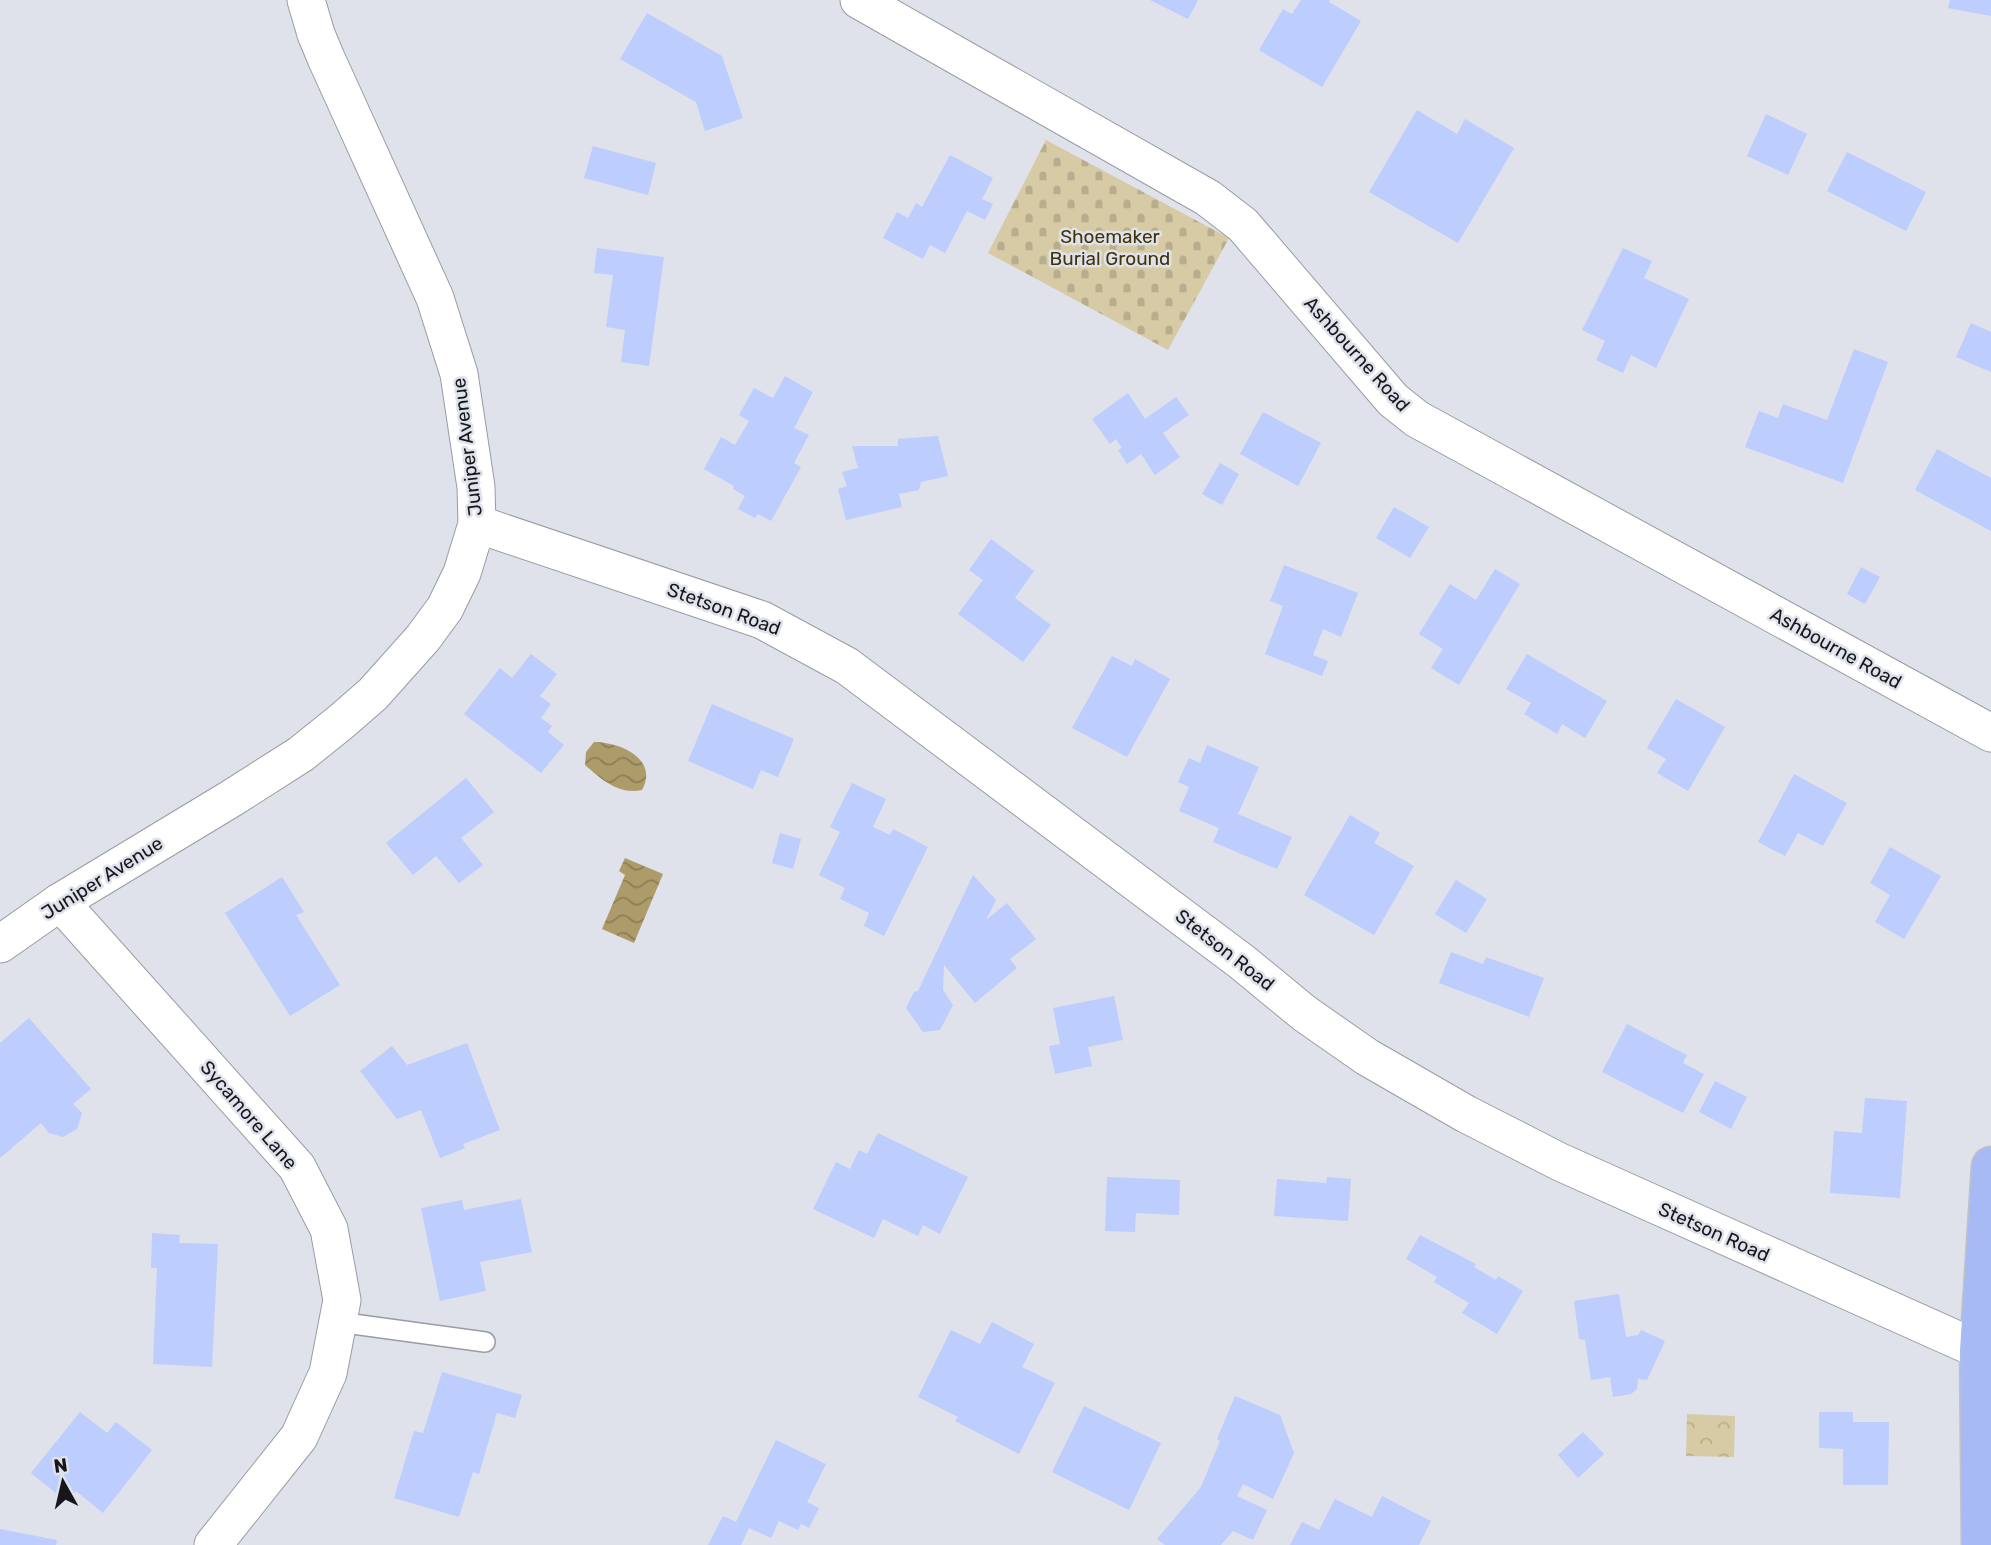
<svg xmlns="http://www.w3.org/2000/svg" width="1991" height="1545" font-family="Rubik,sans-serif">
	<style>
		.cemetery { fill: url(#cemetery-stones) }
		.park { fill: url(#park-crowns) }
		.water { fill: url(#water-waves) }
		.building { fill: #bccdfe }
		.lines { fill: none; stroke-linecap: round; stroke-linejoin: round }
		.service-casing { stroke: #999ca4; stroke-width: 22 }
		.minor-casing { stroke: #999ca4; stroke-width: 39 }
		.trunk-casing { stroke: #c2c3c3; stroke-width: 41 }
		.service { stroke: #fff; stroke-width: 19 }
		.minor { stroke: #fff; stroke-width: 37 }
		.trunk { stroke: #a8baf4; stroke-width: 38 }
		.labels { text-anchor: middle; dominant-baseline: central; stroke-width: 5; stroke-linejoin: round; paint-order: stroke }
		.park-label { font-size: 19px; fill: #403308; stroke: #dfe2eb }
		.street-label { font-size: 19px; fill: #16171a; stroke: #dfe2eb }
	</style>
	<defs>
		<pattern id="cemetery-stones" width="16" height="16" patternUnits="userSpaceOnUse" patternTransform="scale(1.75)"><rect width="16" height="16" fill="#d7cba5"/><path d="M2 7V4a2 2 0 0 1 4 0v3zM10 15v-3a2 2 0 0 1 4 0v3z" fill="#b8ae8d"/></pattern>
		<pattern id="park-crowns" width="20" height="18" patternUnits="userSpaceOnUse" patternTransform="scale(1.75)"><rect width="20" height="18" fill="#d7cba5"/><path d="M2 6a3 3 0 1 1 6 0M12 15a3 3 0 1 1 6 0" fill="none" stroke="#b8ae8d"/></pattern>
		<pattern id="water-waves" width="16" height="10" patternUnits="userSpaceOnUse" patternTransform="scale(1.75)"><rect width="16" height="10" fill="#ad9c6a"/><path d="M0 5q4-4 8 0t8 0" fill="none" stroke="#8c7e56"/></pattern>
	</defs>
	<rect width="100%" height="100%" fill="#dfe2eb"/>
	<path class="cemetery" d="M1046,140l183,98 -61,112 -180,-97z"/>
	<path class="park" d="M1687,1414l48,2 -1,41 -48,-1z"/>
	<g class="water">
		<path d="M594,742c26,0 65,17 48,48 -23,5 -40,-10 -57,-25l1,-13z"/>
		<path d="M625,858l38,16 -29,69 -32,-14 23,-54 -6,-4z"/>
	</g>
	<g class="building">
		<path d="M1150,0h48l-10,19z"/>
		<path d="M1301,0h29l-1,2 32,19 -39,66 -63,-37 24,-41 9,5z"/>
		<path d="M1950,0h41v16l-43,-8z"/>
		<path d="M647,13l75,43 21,62 -38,13 -9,-29 -76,-43z"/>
		<path d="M1417,110l40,24 8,-15 49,29 -56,95 -89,-51z"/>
		<path d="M1766,114l41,20 -19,41 -41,-19z"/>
		<path d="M593,146l63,17 -8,32 -64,-17z"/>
		<path d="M1847,152l79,40 -20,39 -79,-40z"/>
		<path d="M950,155l43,23 -11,21 11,5 -8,16 -18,-9 -22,42 -15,-8 -7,14 -40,-21 14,-26 11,6 8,-15 6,4z"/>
		<path d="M597,248l67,9 -15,109 -28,-4 4,-32 -19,-3 7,-52 -19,-2z"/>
		<path d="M1623,248l29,13 -8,17 45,21 -33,69 -25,-13 -8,18 -27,-13 9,-19 -23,-11z"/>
		<path d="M1971,323l20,9v40l-35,-15z"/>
		<path d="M1854,349l34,13 -45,121 -98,-36 14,-36 19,7 5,-14 44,16z"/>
		<path d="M785,376l28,16 -19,36 15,7 -15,28 7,4 -30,54 -13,-7 -3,4 -17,-9 7,-13 -12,-7 1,-3 -30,-17 17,-32 14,8 14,-24 -10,-6 15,-27 19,10z"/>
		<path d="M1128,393l17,26 31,-22 13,18 -26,18 17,24 -25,18 -14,-21 -14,10 -9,-14 4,-2 -6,-9 -6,5 -18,-25z"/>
		<path d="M1263,412l58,31 -23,43 -58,-32z"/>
		<path d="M938,436l10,40 -27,6 -2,8 -20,4 3,13 -56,13 -8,-31 9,-3 -5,-14 16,-4 -6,-22h46v-7z"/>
		<path d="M1937,449l54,29v53l-76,-41z"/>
		<path d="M1220,463l19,11 -17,31 -20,-11z"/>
		<path d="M1394,507l35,20 -19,31 -34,-20z"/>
		<path d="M991,539l43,32 -19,27 36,27 -28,37 -65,-48 25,-34 -14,-10z"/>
		<path d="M1284,565l74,28 -17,44 -18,-8 -10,26 15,6 -6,15 -57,-22 18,-48 -13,-5z"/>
		<path d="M1861,567l19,10 -15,27 -18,-10z"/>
		<path d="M1495,569l25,15 -61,101 -28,-17 12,-19 -24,-15 31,-50 26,16z"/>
		<path d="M531,654l26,20 -17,22 11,8 -10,14 11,8 -4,6 16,13 -23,28 -77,-59 36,-46 12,10z"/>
		<path d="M1527,654l80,47 -22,37 -23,-14 -5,10 -33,-20 7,-11 -25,-14z"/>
		<path d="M1112,656l20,10 3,-7 35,20 -43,78 -55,-29z"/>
		<path d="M1676,699l49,28 -37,64 -31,-18 9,-14 -19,-11z"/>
		<path d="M712,704l82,35 -16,38 -17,-7 -8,19 -65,-28z"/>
		<path d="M1207,745l52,22 -21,47 54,23 -15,32 -64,-27 6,-14 -40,-17 10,-24 -11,-5 11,-24 11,5z"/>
		<path d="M1794,774l53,29 -24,43 -25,-13 -13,23 -27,-14z"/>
		<path d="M466,778l28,34 -33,26 22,27 -24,18 -23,-27 -23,19 -27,-32z"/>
		<path d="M852,783l34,16 -13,28 17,8 3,-6 35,18 -44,89 -20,-10 5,-13 -29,-14 5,-11 -26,-13 21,-43 -10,-5z"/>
		<path d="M1350,815l30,18 -6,10 40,23 -40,69 -70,-40z"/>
		<path d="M780,833l21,6 -8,30 -21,-6z"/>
		<path d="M1890,847l51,29 -37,63 -29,-17 15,-27 -20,-12z"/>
		<path d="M973,875l23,25 -10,20 21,-17 29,36 -26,20 7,9 -42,35 -31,-38 -1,25 10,15 -13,25 -17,2 -17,-24 8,-16 4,-1z"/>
		<path d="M282,877l22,35 -8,3 44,70 -50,31 -65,-103z"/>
		<path d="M1456,880l31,19 -21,34 -31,-19z"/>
		<path d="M1451,952l32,12 3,-7 58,21 -15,39 -90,-34z"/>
		<path d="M1114,996l9,44 -35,7 4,19 -37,8 -6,-28 11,-2 -7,-36z"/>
		<path d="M29,1018l62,71 -18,15 9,9 -5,16 -14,8 -14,-4 -8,-10 -41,35v-115z"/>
		<path d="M1627,1024l60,31 -4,8 21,11 -21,39 -81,-41z"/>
		<path d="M467,1043l33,87 -37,14 2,4 -25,10 -19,-48 -24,9 -37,-48 32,-25 15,19z"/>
		<path d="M1715,1081l32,16 -16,32 -32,-17z"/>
		<path d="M1865,1098l42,3 -7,97 -70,-5 4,-62 28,2z"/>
		<path d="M878,1133l90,44 -28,57 -17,-9 -5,11 -35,-17 -9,19 -61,-29 23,-47 14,7 9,-19 8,4z"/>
		<path d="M1107,1177l73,3 -1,35 -43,-2 -1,19 -30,-1z"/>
		<path d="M1327,1177l24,2 -3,42 -74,-5 3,-37 49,4z"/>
		<path d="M521,1199l11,53 -52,10 6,29 -46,10 -19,-93 41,-8 2,10z"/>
		<path d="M152,1233l28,2 -1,8 39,1 -6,123 -59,-3 4,-96h-6z"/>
		<path d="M1420,1235l56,29 -2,3 22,13 2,-4 25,15 -26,43 -35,-21 7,-10 -35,-21 3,-5 -31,-18z"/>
		<path d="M1619,1294l7,43 12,-2 3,-5 24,11 -18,39 -9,-1 -1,10 -6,5 -18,3 -3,-20 -19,3 -6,-40 -6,-1 -5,-38z"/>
		<path d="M992,1322l42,22 -12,23 33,16 -36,71 -64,-33 3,-4 -40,-20 33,-67 29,14z"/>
		<path d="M442,1372l80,23 -7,23 -18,-5 -18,61 -6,-2 -14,45 -65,-19 20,-67 9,2z"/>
		<path d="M1235,1396l45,19 14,38 -21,46 -30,-15 -6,12 30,14 -14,30 -20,-9 -12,14h-56l-8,-6 44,-52 19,-46 -3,-2z"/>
		<path d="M1084,1406l77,37 -32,67 -77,-38z"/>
		<path d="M80,1412l27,21 9,-11 36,28 -49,63 -27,-22 -9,11 -36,-29z"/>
		<path d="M1819,1412h34v10h36l-1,63h-45v-36l-24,-1z"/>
		<path d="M1583,1432l21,22 -26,24 -20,-23z"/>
		<path d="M776,1440l50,24 -19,38 12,6 -10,20 -8,-4 -3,6 -19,-9 -8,17 -22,-10 -8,17h-33l15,-29 13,6z"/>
		<path d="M1382,1496l49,25 -12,24h-129l12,-23 17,8 16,-31 37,18z"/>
		<path d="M0,1529l57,11 -1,5h-56z"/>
	</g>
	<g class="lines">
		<g class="service-casing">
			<path id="service" d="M338,1322l147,20"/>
		</g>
		<g class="minor-casing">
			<g id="minor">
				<path d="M859,0l349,198 35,27 150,175 24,19 574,314"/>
				<path d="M477,524l285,96 85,46 395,296 62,51 63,44 99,57 94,48 431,193"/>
				<path d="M60,902l237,265 32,62 13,71 -14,73 -29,64 -86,108"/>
				<path d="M0,944l60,-42 172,-104 69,-44 41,-33 31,-27 50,-56 22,-30 17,-35 15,-49 -1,-37 -17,-113 -24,-76 -109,-240 -10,-24 -10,-34"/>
			</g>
		</g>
		<g class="trunk-casing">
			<path id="trunk" d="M1981,1545l-2,-194 12,-185"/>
		</g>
		<use href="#service" class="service"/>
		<use href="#minor" class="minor"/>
		<use href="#trunk" class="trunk"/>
	</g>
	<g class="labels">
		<g class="park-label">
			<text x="1110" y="236">Shoemaker<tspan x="1110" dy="22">Burial Ground</tspan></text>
		</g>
		<g class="street-label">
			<text transform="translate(1357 354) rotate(48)">Ashbourne Road</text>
			<text transform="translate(467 447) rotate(-97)">Juniper Avenue</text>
			<text transform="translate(724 609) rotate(20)">Stetson Road</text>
			<text transform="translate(1836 648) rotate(29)">Ashbourne Road</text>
			<text transform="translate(102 878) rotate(-32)">Juniper Avenue</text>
			<text transform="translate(1225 950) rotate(38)">Stetson Road</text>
			<text transform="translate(249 1115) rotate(49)">Sycamore Lane</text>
			<text transform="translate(1714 1232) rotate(24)">Stetson Road</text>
		</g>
	</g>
	<g transform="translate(63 1482) rotate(352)" stroke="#dfe2eb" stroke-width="5" paint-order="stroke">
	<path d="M0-5L12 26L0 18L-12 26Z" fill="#16171a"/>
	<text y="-10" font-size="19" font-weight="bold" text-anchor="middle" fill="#16171a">N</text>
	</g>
</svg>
